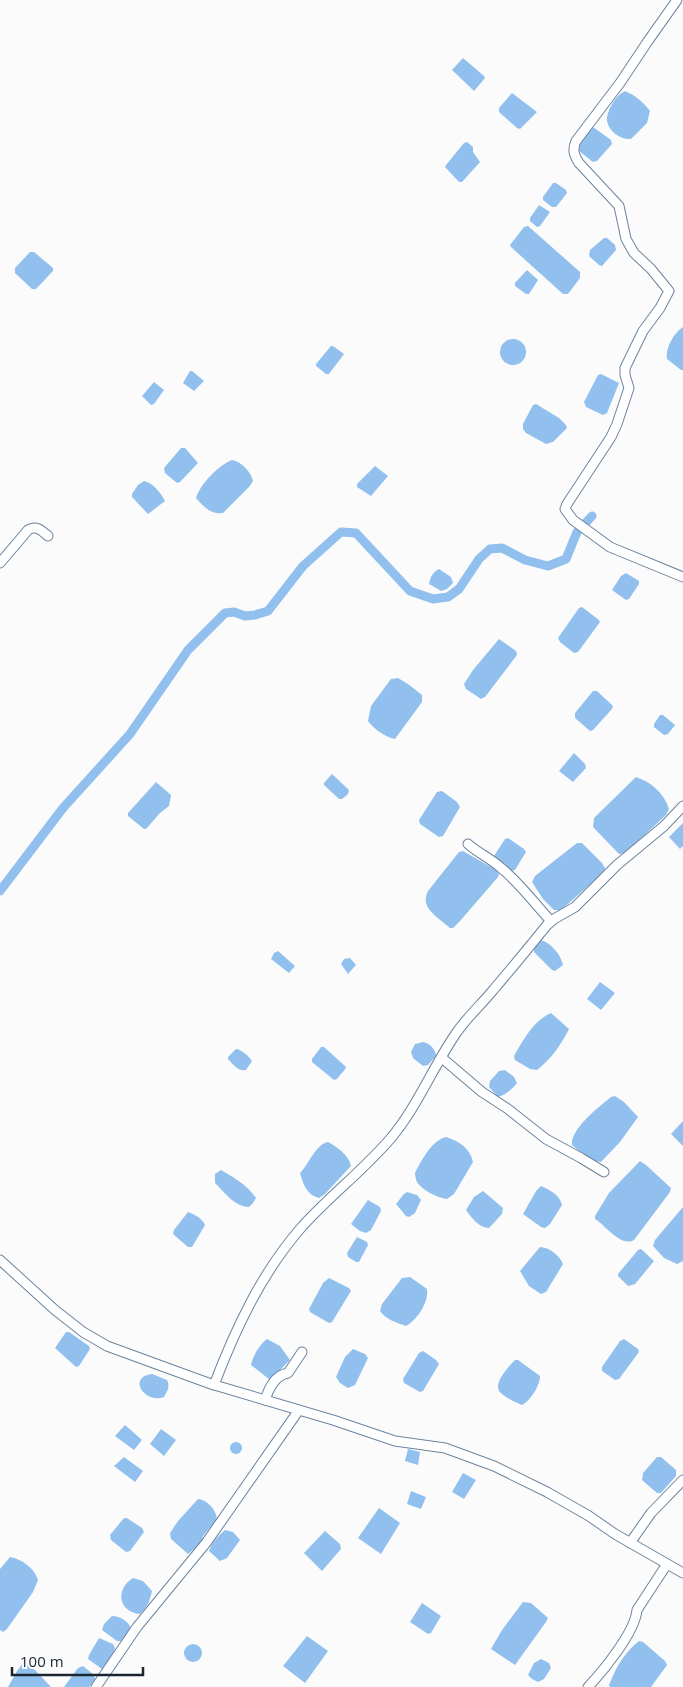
<svg xmlns="http://www.w3.org/2000/svg" width="683" height="1687" font-family="'Open Sans',sans-serif">
	<style>
		.water { fill: #91c0ef }
		.lines { fill: none; stroke-linecap: round; stroke-linejoin: round }
		.canal { stroke: #91c0ef; stroke-width: 9 }
		.minor-casing { stroke: #6c849d; stroke-width: 11 }
		.minor { stroke: #fff; stroke-width: 9 }
	</style>
	<rect width="100%" height="100%" fill="#fbfbfb"/>
	<g class="water">
		<path d="M463,58l21,18 1,2 -11,13 -22,-21z"/>
		<path d="M625,91c10,4 18,11 25,20l-3,12 -16,16c-10,1 -22,-7 -24,-18 -1,-10 9,-26 18,-30z"/>
		<path d="M512,93l25,19 -17,17 -3,-1 -18,-16v-4z"/>
		<path d="M593,127l18,13 1,4 -15,17 -4,1 -14,-11c0,-8 7,-20 14,-24z"/>
		<path d="M467,142l6,5v5l7,10 -18,20h-3l-14,-15 1,-2 18,-22z"/>
		<path d="M553,183h3l10,7 1,3 -11,14h-4l-9,-7v-3z"/>
		<path d="M539,205l11,7 -10,14 -3,1 -7,-6v-3z"/>
		<path d="M528,226l52,46v6l-12,16h-5l-52,-47 -1,-2 14,-18z"/>
		<path d="M604,238h3l8,7 1,5 -14,16 -3,-1 -10,-9 1,-6z"/>
		<path d="M30,252h4l19,16v3l-17,18h-4l-17,-16v-5z"/>
		<path d="M527,270l11,10 -9,14h-3l-11,-8v-3z"/>
		<path d="M683,327v43h-2l-14,-11c-2,-11 7,-26 16,-32z"/>
		<circle cx="513" cy="352" r="13"/>
		<path d="M331,346h2l11,8 -15,20h-3l-10,-8v-2z"/>
		<path d="M190,371h2l12,10 -10,10 -11,-8z"/>
		<path d="M601,374l18,9 -12,30 -4,2 -17,-8 -2,-5 14,-27z"/>
		<path d="M154,382l10,8 -10,14 -3,1 -9,-9z"/>
		<path d="M536,404l23,14 7,7 1,3 -14,14 -7,2 -20,-11 -3,-4v-5l10,-19z"/>
		<path d="M181,448h4l13,15 -18,19 -3,1 -12,-10 -1,-5z"/>
		<path d="M232,460c10,2 19,12 21,21l-4,6 -26,26c-12,2 -20,-7 -27,-15 4,-14 23,-33 36,-38z"/>
		<path d="M375,466l13,10 -17,20 -14,-9v-3z"/>
		<path d="M144,481c9,2 17,12 21,20l-17,13 -16,-17v-3l6,-9z"/>
		<path d="M439,569l12,8 2,6 -6,6 -6,2 -12,-7c1,-7 4,-12 10,-15z"/>
		<path d="M626,573l13,8v3l-10,15 -3,1 -14,-10 9,-14z"/>
		<path d="M582,607l17,13 1,2 -22,30 -4,1 -14,-11 -2,-4 21,-30z"/>
		<path d="M499,639l17,12 1,4 -32,42 -4,2 -15,-10 -2,-5 9,-14z"/>
		<path d="M398,678l10,6 14,11v7l-27,37c-10,-2 -21,-10 -27,-18l3,-15 20,-27z"/>
		<path d="M593,691h4l16,15 -1,3 -19,21 -3,1 -15,-13v-5z"/>
		<path d="M660,715h3l12,10 -7,9 -4,1 -10,-8v-3z"/>
		<path d="M574,753l11,11 1,4 -13,14 -14,-11z"/>
		<path d="M332,774l17,16 -1,4 -6,5h-3l-15,-14v-2z"/>
		<path d="M636,777c15,5 28,16 33,32l-3,6 -41,38 -6,1 -26,-27 1,-9z"/>
		<path d="M156,782l15,13 -2,11 -9,7 -14,16h-2l-16,-13v-3z"/>
		<path d="M442,791l15,11 3,5 -17,29 -4,1 -19,-13 -1,-4 18,-28z"/>
		<path d="M683,823v23l-3,3 -11,-12z"/>
		<path d="M508,838l16,11 2,3 -11,18 -4,1 -16,-11 -1,-4 11,-17z"/>
		<path d="M577,843h5l20,20 3,5 -1,4 -43,38h-7l-11,-11 -11,-17 3,-6z"/>
		<path d="M463,851l33,19 3,4 -1,3 -38,44 -7,7h-3c-12,-11 -31,-20 -22,-37l31,-39z"/>
		<path d="M541,940c10,3 20,15 22,25l-8,6 -3,-1 -18,-18v-4z"/>
		<path d="M278,951l17,15 -6,7 -18,-14 3,-6z"/>
		<path d="M350,958l6,7 -8,9 -7,-10 3,-5z"/>
		<path d="M600,982l15,11 -14,17 -14,-11z"/>
		<path d="M551,1013l18,16c-8,16 -18,30 -32,41l-7,-1 -15,-9 -1,-4c9,-16 20,-36 37,-43z"/>
		<path d="M423,1042c7,1 13,8 13,14l-8,9 -5,1 -10,-8 -2,-6 4,-8z"/>
		<path d="M321,1047h3l21,19 1,2 -9,11 -3,1 -22,-18v-3z"/>
		<path d="M236,1049c6,1 13,7 16,12l-6,9c-8,2 -13,-6 -18,-11v-2z"/>
		<path d="M505,1070l9,7 3,6c-5,6 -11,12 -19,14l-9,-10 1,-6 9,-10z"/>
		<path d="M615,1096l9,6 14,15 -18,25 -19,20 -11,-2 -18,-15c-2,-16 27,-38 39,-48z"/>
		<path d="M683,1121v25l-12,-12z"/>
		<path d="M446,1137c13,4 24,11 27,25l-19,32 -7,5c-9,-1 -25,-9 -30,-17 -1,-1 -2,-8 -2,-9 6,-12 17,-33 31,-36z"/>
		<path d="M328,1142c9,5 21,13 23,24l-26,28 -6,4c-12,-3 -16,-14 -19,-25 9,-9 16,-29 28,-31z"/>
		<path d="M640,1161l6,4 25,23 -1,4 -36,48c-12,7 -27,-12 -36,-19l-3,-2v-3l14,-23z"/>
		<path d="M221,1170c14,8 26,15 35,28l-3,5 -4,4c-14,0 -25,-15 -34,-24v-9z"/>
		<path d="M541,1186c9,4 19,9 21,19l-12,19 -5,4 -4,-1 -18,-13 13,-23z"/>
		<path d="M483,1191l20,17 -1,6 -13,14c-10,0 -18,-11 -23,-18l8,-13z"/>
		<path d="M407,1192l10,3 4,5 -6,13 -6,4 -3,-1 -10,-12 7,-9z"/>
		<path d="M368,1200l12,7 1,4 -10,19 -5,3 -6,-2 -9,-7z"/>
		<path d="M683,1207v54l-6,3 -13,-6 -11,-12 2,-6z"/>
		<path d="M188,1212c6,2 15,7 17,13l-13,22h-4l-15,-13 1,-4z"/>
		<path d="M357,1237l10,5 1,3 -9,17h-3l-8,-5 -1,-4z"/>
		<path d="M540,1247c9,0 20,9 23,17l-17,28 -5,2 -12,-8 -9,-15z"/>
		<path d="M641,1249l13,12 -19,23 -7,2 -10,-10v-2l20,-24z"/>
		<path d="M410,1277l17,12c2,13 -10,31 -21,37 -9,-3 -21,-7 -26,-15l2,-7 20,-26z"/>
		<path d="M329,1278l20,10 2,3 -19,31 -3,1 -19,-11 -1,-3 14,-26z"/>
		<path d="M66,1332h3l20,14 1,3 -11,17 -3,1 -21,-19z"/>
		<path d="M267,1339l13,7 10,14 -20,20 -19,-15c1,-8 9,-21 16,-26z"/>
		<path d="M624,1339l14,10 1,3 -20,27 -4,1 -13,-9v-4l18,-26z"/>
		<path d="M353,1349l12,5 3,4 -13,27 -7,3 -8,-5 -4,-6 9,-20z"/>
		<path d="M423,1351l13,9 3,4 -16,27 -3,1 -16,-9 -1,-4 16,-26z"/>
		<path d="M515,1360h3l22,16c0,10 -10,25 -18,29 -7,-3 -16,-7 -21,-12 -10,-8 8,-27 14,-33z"/>
		<path d="M152,1374l15,6c3,6 1,10 -3,17 -20,7 -37,-20 -12,-23z"/>
		<path d="M125,1425l17,15 -8,10 -19,-14z"/>
		<path d="M161,1429l15,11 -12,16 -14,-12z"/>
		<circle cx="236" cy="1448" r="6"/>
		<path d="M408,1449l12,3 -2,13 -13,-4z"/>
		<path d="M124,1457l19,14 -8,11 -21,-16z"/>
		<path d="M657,1457h4l15,13v6l-15,17h-4l-15,-13 1,-7z"/>
		<path d="M463,1473l13,7 -12,19 -12,-7z"/>
		<path d="M411,1491l15,6 -5,12 -14,-5z"/>
		<path d="M198,1499c10,1 18,11 19,20l-14,17 -2,7 -13,11 -17,-15 -1,-6 8,-12z"/>
		<path d="M379,1508l21,15 -19,31 -23,-16z"/>
		<path d="M124,1518h3l15,10 2,4 -14,19 -4,1 -15,-12 -1,-5z"/>
		<path d="M225,1530l8,2 7,8 -13,18 -7,3 -11,-10c3,-9 9,-15 16,-21z"/>
		<path d="M325,1531l15,13 1,5 -19,22 -18,-18z"/>
		<path d="M10,1557c12,2 25,12 28,23l-5,12 -26,37 -4,3 -3,-2v-61z"/>
		<path d="M133,1578l10,3 9,10c-2,9 -4,16 -12,23 -22,-2 -25,-25 -7,-36z"/>
		<path d="M523,1602l8,1 17,15 -2,4 -31,43 -24,-16 11,-19z"/>
		<path d="M422,1603l19,13 -10,17 -3,1 -18,-12z"/>
		<path d="M112,1616c8,0 16,5 19,12l-5,9 -5,4h-4l-15,-11 2,-6z"/>
		<path d="M307,1636l21,15 -23,32 -22,-17z"/>
		<path d="M99,1638l14,6 2,4 -4,12 -9,9 -14,-10 1,-4z"/>
		<path d="M639,1641l4,1 22,19 2,4 -16,22h-41l-1,-2c7,-18 15,-32 30,-44z"/>
		<circle cx="193" cy="1653" r="9"/>
		<path d="M541,1659l8,4 2,5 -7,11 -6,3 -6,-3 -4,-4 6,-12z"/>
		<path d="M24,1662l11,8 16,17h-43l9,-16z"/>
		<path d="M83,1666l11,9 1,5 -6,7h-25l14,-19z"/>
	</g>
	<g class="lines">
		<path class="canal" d="M0,891l63,-83 67,-74 58,-84 37,-37 9,-1 11,4 10,-1 13,-4 35,-45 38,-34 15,1 54,58 23,8 15,-2 11,-8 20,-30 11,-10 12,-1 23,12 23,6 18,-7 11,-27 15,-16"/>
		<g class="minor-casing">
			<g id="minor">
				<path d="M677,0l-29,41 -28,42 -44,58c-4,9 -2,14 3,22l40,43 7,33 8,14 17,16 18,22 -9,17 -17,23 -18,37v7l4,13 -12,36 -6,13 -44,67 -2,5 8,11 37,27 73,30"/>
				<path d="M0,563l28,-33c8,-5 13,0 20,6"/>
				<path d="M468,844c10,9 22,14 32,23 20,16 34,36 51,54"/>
				<path d="M442,1058l40,34 26,17 38,30 35,19 23,14"/>
				<path d="M0,1260l55,50 28,22 24,14 104,38 122,36 62,21 50,7 49,18 53,26 42,24 26,18 68,39"/>
				<path d="M214,1385c21,-55 47,-111 86,-156 28,-32 63,-58 91,-91 27,-32 42,-72 66,-106 11,-16 25,-28 37,-43 18,-21 36,-43 53,-64l7,-6 21,-12 42,-42 47,-39 19,-20"/>
				<path d="M265,1400c4,-12 10,-25 23,-27l14,-21"/>
				<path d="M630,1543l21,-30 32,-33"/>
				<path d="M96,1687l41,-60 69,-84 93,-133"/>
				<path d="M588,1687c16,-17 47,-55 49,-77l30,-46"/>
			</g>
		</g>
		<use href="#minor" class="minor"/>
	</g>
	<path d="M12 1667v8h131v-8" fill="none" stroke="#1c2630" stroke-width="2.5"/>
	<text x="20" y="1667" font-size="15" fill="#1c2630" stroke="#fbfbfb" stroke-width="4" paint-order="stroke">100 m</text>
</svg>
